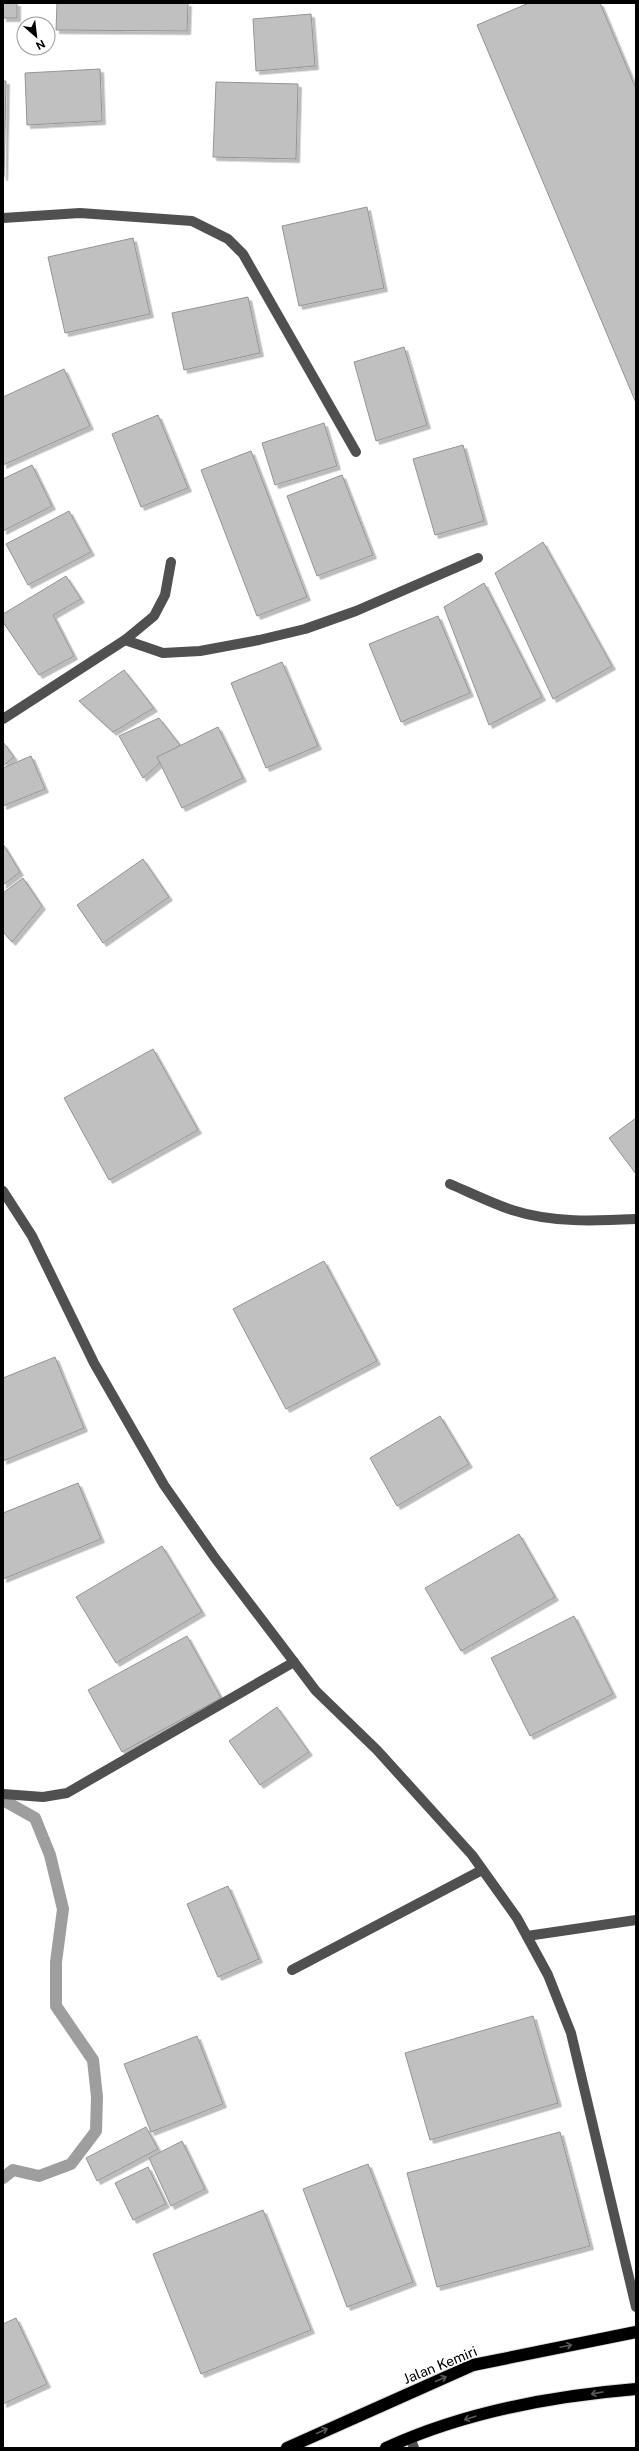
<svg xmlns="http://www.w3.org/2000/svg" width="639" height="2451" font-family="'Public Sans',sans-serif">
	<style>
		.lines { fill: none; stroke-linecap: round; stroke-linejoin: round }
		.stream { stroke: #9e9e9e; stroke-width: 12 }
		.building { fill: #c0c0c0; stroke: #949494; filter: url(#shadow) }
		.highway-casing { stroke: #dbdbdb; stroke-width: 14 }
		.minor { stroke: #505050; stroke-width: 10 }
		.highway { stroke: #000; stroke-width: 12 }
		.oneway { stroke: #595959 }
		.labels { text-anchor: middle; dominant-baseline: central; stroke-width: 3; stroke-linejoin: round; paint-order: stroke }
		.street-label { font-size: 14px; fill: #000; stroke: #fff }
	</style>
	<defs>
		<filter id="shadow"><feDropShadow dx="3.5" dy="3.5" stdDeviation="0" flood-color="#0004"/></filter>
	</defs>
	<rect width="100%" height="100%" fill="#fff"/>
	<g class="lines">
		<path class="stream" d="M3,1800l32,18 15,37 13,54 -7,53v44l37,54 4,37 -1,34 -25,33 -32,12 -26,-6 -10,8"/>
	</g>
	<g class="building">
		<rect x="3" y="3" width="14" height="15"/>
		<path d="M57,3h131l-1,28 -131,-1z"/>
		<path d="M529,3h71l36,86v314l-159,-378z"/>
		<path d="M311,14l4,52 -59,5 -3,-52z"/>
		<path d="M100,69l2,52 -75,4 -2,-52z"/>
		<path d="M3,81h3l-2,96h-1z"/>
		<path d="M216,82l82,2 -2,75 -83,-2z"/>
		<path d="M367,207l17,81 -85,18 -17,-80z"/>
		<path d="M133,238l17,76 -85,19 -17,-76z"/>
		<path d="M248,297l12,56 -76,17 -12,-57z"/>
		<path d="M404,347l23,78 -51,16 -22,-79z"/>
		<path d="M64,369l26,57 -87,39v-68z"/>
		<path d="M158,415l30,73 -47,19 -29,-73z"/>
		<path d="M324,423l13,43 -62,19 -13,-42z"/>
		<path d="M463,445l21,76 -49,14 -22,-76z"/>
		<path d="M251,451l56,146 -50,19 -56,-146z"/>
		<path d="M32,465l20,41 -49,25v-52z"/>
		<path d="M342,475l31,80 -56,21 -30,-80z"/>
		<path d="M69,511l22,41 -63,33 -22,-41z"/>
		<path d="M543,542l69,124 -59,33 -58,-126z"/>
		<path d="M66,576l15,23 -28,16 21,41 -35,19 -36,-53v-8z"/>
		<path d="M484,583l58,114 -53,28 -45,-118z"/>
		<path d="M438,616l32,77 -69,29 -32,-78z"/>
		<path d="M282,662l36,84 -52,22 -35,-85z"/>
		<path d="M124,670l30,38 -41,24 -34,-31z"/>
		<path d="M159,718l21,27 -37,33 -24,-42z"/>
		<path d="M218,727l25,51 -61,30 -25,-51z"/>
		<path d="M3,742l11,15 -11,9z"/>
		<path d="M31,756l14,33 -42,17v-38z"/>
		<path d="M3,844l17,28 -17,13z"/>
		<path d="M143,859l26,38 -66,46 -26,-38z"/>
		<path d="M23,878l19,28 -30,36 -9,-10v-39z"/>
		<path d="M153,1049l45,81 -89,50 -45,-82z"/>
		<path d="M636,1118v56l-27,-36z"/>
		<path d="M324,1261l53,100 -91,48 -53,-100z"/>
		<path d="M55,1357l29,71 -81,33v-83z"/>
		<path d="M440,1416l29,48 -72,42 -27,-48z"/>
		<path d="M78,1483l23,56 -98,40v-66z"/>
		<path d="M519,1534l36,63 -94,54 -36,-63z"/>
		<path d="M162,1546l40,66 -86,51 -40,-66z"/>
		<path d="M574,1616l39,78 -83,42 -39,-78z"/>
		<path d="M187,1636l34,62 -99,54 -34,-62z"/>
		<path d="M277,1707l32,45 -49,33 -31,-44z"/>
		<path d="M228,1886l31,73 -41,18 -31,-73z"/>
		<path d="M533,2016l25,87 -128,37 -25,-87z"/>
		<path d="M197,2036l26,68 -72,28 -27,-68z"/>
		<path d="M146,2127l12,22 -61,32 -11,-23z"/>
		<path d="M560,2132l30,114 -153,41 -30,-114z"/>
		<path d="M182,2141l23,48 -34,17 -22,-48z"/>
		<path d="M368,2164l45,118 -66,25 -44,-118z"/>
		<path d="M148,2167l18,37 -33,16 -18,-37z"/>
		<path d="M263,2210l48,120 -110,44 -48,-120z"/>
		<path d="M16,2318l31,66 -44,20v-80z"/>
	</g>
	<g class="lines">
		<g class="highway-casing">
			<g id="highway">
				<path d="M287,2448l186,-83 163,-33"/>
				<path d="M386,2448c78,-36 165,-52 250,-59"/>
			</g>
		</g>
		<g class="minor">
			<path d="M3,218l77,-5 112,8 36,18 15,15 113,198"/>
			<path d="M125,640l38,13 37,-2 59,-11 46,-11 51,-18 122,-53"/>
			<path d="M3,719l122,-79 29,-24 11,-21 6,-33"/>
			<path d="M450,1184c21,9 41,19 62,26 40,13 83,11 124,9"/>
			<path d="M3,1191l29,45 62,127 70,122 51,73 101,133 61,59 95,105 45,63 31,57 23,58 65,274"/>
			<path d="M3,1794l40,3 24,-4 227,-131"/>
			<path d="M527,1936l109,-16"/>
			<path d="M292,1970l190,-100"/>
			<path d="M410,2437l4,11"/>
		</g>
		<use href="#highway" class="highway"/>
	</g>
	<defs><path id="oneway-shaft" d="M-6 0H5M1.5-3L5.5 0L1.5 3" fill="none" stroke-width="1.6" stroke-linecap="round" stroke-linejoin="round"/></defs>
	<g class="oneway">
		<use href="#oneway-shaft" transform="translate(566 2346) rotate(-12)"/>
		<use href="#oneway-shaft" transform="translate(441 2379) rotate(-24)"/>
		<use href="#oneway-shaft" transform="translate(597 2393) rotate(170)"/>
		<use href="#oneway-shaft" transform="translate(470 2418) rotate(162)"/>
		<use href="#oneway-shaft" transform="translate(322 2431) rotate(-24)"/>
	</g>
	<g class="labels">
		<g class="street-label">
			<text transform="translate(440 2365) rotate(-22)">Jalan Kemiri</text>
		</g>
	</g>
	<rect width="639" height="2451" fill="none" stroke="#000000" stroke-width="8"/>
	<g transform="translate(36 36) rotate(152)"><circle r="19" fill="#ffffff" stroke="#999999"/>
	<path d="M0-3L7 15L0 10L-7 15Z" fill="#000000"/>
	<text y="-6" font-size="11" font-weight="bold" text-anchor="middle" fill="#000000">N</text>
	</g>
</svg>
